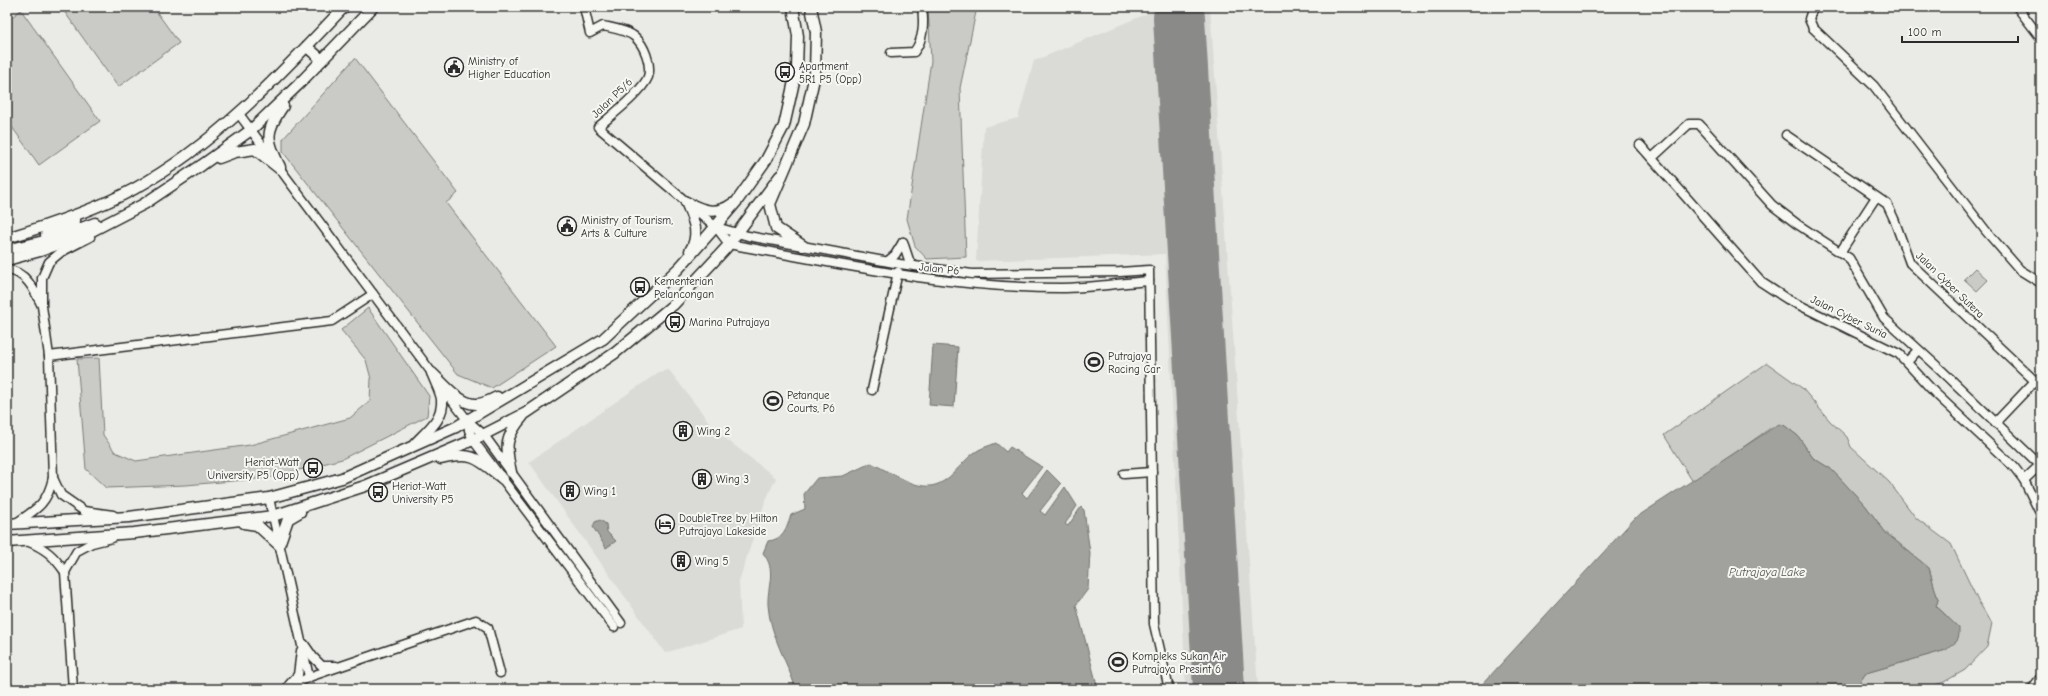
<svg xmlns="http://www.w3.org/2000/svg" width="2048" height="696" font-family="'Comic Neue',sans-serif">
	<style>
		.built { fill: #dadad6 }
		.green { fill: #cacac7; stroke: #7a7a79 }
		.water { fill: #a1a19e; stroke: #727270 }
		.lines { fill: none; stroke-linecap: round; stroke-linejoin: round }
		.runway { stroke: #8a8a88; stroke-width: 52 }
		.minor-casing { stroke: #2b2b2b; stroke-width: 11 }
		.tertiary-casing { stroke: #2b2b2b; stroke-width: 13 }
		.minor { stroke: #f6f6f2; stroke-width: 8 }
		.tertiary { stroke: #f6f6f2; stroke-width: 10 }
		.labels { text-anchor: middle; dominant-baseline: central; stroke-width: 4; stroke-linejoin: round; paint-order: stroke }
		.poi-label { font-size: 11px; fill: #2b2b2b; stroke: #f6f6f2; text-anchor: start }
		.street-label { font-size: 11px; fill: #2b2b2b; stroke: #f6f6f2 }
		.water-label { font-size: 12px; font-style: italic; fill: #545453; stroke: #f6f6f2 }
	</style>
	<rect width="100%" height="100%" fill="#eaeae6"/>
	<filter id="ink" filterUnits="userSpaceOnUse"><feTurbulence type="fractalNoise" baseFrequency=".025" numOctaves="2"/><feDisplacementMap in="SourceGraphic" scale="8" xChannelSelector="R" yChannelSelector="G"/><feConvolveMatrix kernelMatrix="1 2 1 2 8 2 1 2 1" color-interpolation-filters="sRGB"/></filter>
	<g filter="url(#ink)">
		<g class="built">
			<path d="M1163,7h47l48,682h-72l-21,-435 -189,7 8,-134 34,-9 16,-57z"/>
			<path d="M669,370l47,61 60,47 -11,24 -26,79 2,48 -76,24 -136,-191 130,-90z"/>
		</g>
		<g class="green">
			<path d="M61,7h92l26,36 -61,44z"/>
			<path d="M928,7h49l-17,81 6,169 -39,2 -12,-13 -8,-27 24,-158z"/>
			<path d="M21,10l79,111 -61,44 -32,-45v-99z"/>
			<path d="M355,58l103,135 -12,10 110,143 -64,42 -34,-14 -175,-222v-13z"/>
			<path d="M1975,268l13,12 -11,11 -13,-12z"/>
			<path d="M368,308l61,88 -2,20 -85,43 -74,19 -82,7 -80,3 -20,-19 -9,-110 22,-1 4,77 12,17 21,9 114,-16 100,-27 20,-17 1,-22 -5,-19 -25,-30z"/>
			<path d="M1767,363l35,25 28,33 17,16 4,10 38,35 27,36 35,26 27,57 14,22 -5,24 -22,23 -21,12 -21,7h-68l11,-16 80,-23 2,-33 -12,-11 2,-6 -9,-32 -43,-35 -21,-28 -34,-36 -18,-11 -15,-22 -13,-10 -13,1 -79,55 -29,-47z"/>
		</g>
		<g class="water">
			<path d="M933,345l25,2 -4,60 -25,-2z"/>
			<path d="M1779,424l6,2 13,10 15,22 18,11 34,36 21,28 43,35 9,32 -2,6 23,22v7l-2,6 -11,9 -80,23 -11,16h-377l157,-171z"/>
			<path d="M996,443l10,9 4,-5 32,20 -20,26 5,5 20,-28 14,14 -21,27 5,4 20,-28 12,19 -12,18 3,2 13,-19 3,3 6,43 -2,36 -12,16 22,84h-302c-9,-28 -26,-54 -28,-84 -1,-19 9,-35 -5,-52l5,-12c15,-1 19,-14 23,-26l14,-6 -1,-15 13,-16 26,-2 28,-13c15,7 32,18 47,22 28,7 38,-19 56,-32 6,-5 15,-7 22,-10z"/>
			<path d="M600,520l6,4 1,8 9,9 -10,7 -13,-21 2,-5z"/>
		</g>
		<g class="lines">
			<path class="runway" d="M1179,18l40,671"/>
			<g class="minor-casing">
				<g id="minor">
					<path d="M584,7l6,26 13,-7c9,2 24,4 32,11 9,8 17,27 13,40 -6,15 -37,39 -50,50l118,100 13,17c110,20 220,44 332,44 29,0 59,-5 88,-7"/>
					<path d="M1809,7l3,3 -3,9 4,9 61,58 112,145 34,39 21,13"/>
					<path d="M2017,7l24,31"/>
					<path d="M891,53l23,-1c10,-13 10,-29 8,-45"/>
					<path d="M239,114l196,263"/>
					<path d="M1786,135l101,69 7,15 16,44 125,118 6,3"/>
					<path d="M1640,145l121,137 26,17 112,55 35,38 80,75 10,13 17,35"/>
					<path d="M1652,158l37,-34h10l73,81 25,19 52,34 35,60 56,51 101,97"/>
					<path d="M716,227l32,9 152,28 72,10 148,-2 29,-2 5,354 15,65"/>
					<path d="M903,242l6,18 3,5"/>
					<path d="M1841,251l35,-54"/>
					<path d="M888,261l7,-6 8,-13"/>
					<path d="M7,270c18,1 27,19 34,34"/>
					<path d="M49,356l283,-35 41,-27"/>
					<path d="M1907,362l11,-12"/>
					<path d="M444,390l24,31 16,14 137,188"/>
					<path d="M872,390l26,-118"/>
					<path d="M468,421l1,9 4,10 141,187"/>
					<path d="M1995,423l40,-42"/>
					<path d="M1124,474l28,-2"/>
					<path d="M53,478l8,17 23,16 29,4"/>
					<path d="M2024,480l16,-15"/>
					<path d="M269,498l40,179"/>
					<path d="M16,523c21,-14 31,-19 37,-45l-4,-122 -7,-50v-28l7,-16 12,-10 29,-15"/>
					<path d="M27,541c19,8 26,14 38,31"/>
					<path d="M304,644l9,13 9,9h14"/>
					<path d="M289,685l9,-10 3,-24"/>
					<path d="M73,689l-8,-117 12,-21 15,-8 20,-5"/>
					<path d="M287,689l22,-12 167,-57 12,8 12,45"/>
					<path d="M2032,689l9,-12"/>
				</g>
			</g>
			<g class="tertiary-casing">
				<g id="tertiary">
					<path d="M307,47l15,13"/>
					<path d="M219,158l16,-6 20,-3 25,20"/>
					<path d="M280,167c-14,-28 -15,-35 3,-61"/>
					<path d="M686,202c7,17 15,32 4,49"/>
					<path d="M686,202c16,8 30,14 46,2"/>
					<path d="M46,235l29,-14"/>
					<path d="M7,238c43,-13 88,-28 127,-49 82,-45 146,-114 210,-182"/>
					<path d="M803,246l-27,-18 -6,-24 34,-80 11,-50 1,-42 -5,-25"/>
					<path d="M7,250l45,-11 43,-16"/>
					<path d="M7,260l33,-9 46,-17 58,-30 58,-39 49,-35 47,-45 75,-78"/>
					<path d="M432,373c11,10 28,32 45,31 7,0 14,-4 20,-7"/>
					<path d="M415,444c12,-13 29,-25 27,-45 -1,-7 -6,-16 -9,-24"/>
					<path d="M441,459c33,-8 37,0 62,20"/>
					<path d="M511,472c-6,-26 -6,-35 12,-56"/>
					<path d="M244,523l13,2 22,20 9,-26 12,-7"/>
					<path d="M7,524l122,-7 140,-19 73,-20 114,-51 147,-88 76,-71 31,-35 27,-32 29,-41 18,-34 13,-58 1,-32 -5,-29"/>
					<path d="M7,542l127,-9 139,-17 92,-30 108,-46 53,-27 89,-60 58,-48 53,-57 54,-72"/>
				</g>
			</g>
			<use href="#minor" class="minor"/>
			<use href="#tertiary" class="tertiary"/>
		</g>
	</g>
	<defs>
		<g id="civic-ring" transform="scale(1)"><circle r="9.5" fill="#f6f6f2" stroke="#2b2b2b" stroke-width="1.5"/><path d="M-.6-6.5H3V-4.5H.6V-3L4-1V1h2V6H-6V1h2V-1L-.6-3ZM-1.2 2.5V6h2.4V2.5Z" fill="#2b2b2b"/></g>
		<g id="bus-ring" transform="scale(1)"><circle r="9.5" fill="#f6f6f2" stroke="#2b2b2b" stroke-width="1.5"/><path d="M-5-6H5V4H4V6H2V4H-2V6H-4V4H-5ZM-3.5-4V0h7V-4ZM-3.5 1.2v1.5H-2V1.2ZM2 1.2v1.5H3.5V1.2Z" fill="#2b2b2b"/></g>
		<g id="stadium-ring" transform="scale(1)"><circle r="9.5" fill="#f6f6f2" stroke="#2b2b2b" stroke-width="1.5"/><path d="M0-5a6.5 5 0 1 0 0 10a6.5 5 0 1 0 0-10ZM-3.5-1.8h7v3.6h-7Z" fill="#2b2b2b"/></g>
		<g id="building-ring" transform="scale(1)"><circle r="9.5" fill="#f6f6f2" stroke="#2b2b2b" stroke-width="1.5"/><path d="M-4-6H4V6H1V3H-1V6H-4ZM-2.5-4.3h1.7v1.8h-1.7ZM.8-4.3h1.7v1.8H.8ZM-2.5-1h1.7V.8h-1.7ZM.8-1h1.7V.8H.8Z" fill="#2b2b2b"/></g>
		<g id="hotel-ring" transform="scale(1)"><circle r="9.5" fill="#f6f6f2" stroke="#2b2b2b" stroke-width="1.5"/><path d="M-6-4.5h1.5V1H6V5H4.5V3h-9V5H-6ZM-4 0a1.8 1.8 0 1 1 3.6 0ZM.5 0V-2.5h3Q6-2.5 6 0Z" fill="#2b2b2b"/></g>
	</defs>
	<g fill-rule="evenodd">
		<use href="#civic-ring" x="454" y="67"/>
		<use href="#bus-ring" x="785" y="72"/>
		<use href="#civic-ring" x="567" y="226"/>
		<use href="#bus-ring" x="640" y="287"/>
		<use href="#bus-ring" x="675" y="322"/>
		<use href="#stadium-ring" x="1094" y="362"/>
		<use href="#stadium-ring" x="773" y="401"/>
		<use href="#building-ring" x="683" y="431"/>
		<use href="#bus-ring" x="313" y="468"/>
		<use href="#building-ring" x="702" y="479"/>
		<use href="#building-ring" x="570" y="491"/>
		<use href="#bus-ring" x="378" y="492"/>
		<use href="#hotel-ring" x="665" y="524"/>
		<use href="#building-ring" x="681" y="561"/>
		<use href="#stadium-ring" x="1118" y="662"/>
	</g>
	<g class="labels">
		<g class="poi-label">
			<text x="468" y="61">Ministry of<tspan x="468" dy="13">Higher Education</tspan></text>
			<text x="799" y="66">Apartment<tspan x="799" dy="13">5R1 P5 (Opp)</tspan></text>
			<text x="581" y="220">Ministry of Tourism,<tspan x="581" dy="13">Arts &amp; Culture</tspan></text>
			<text x="654" y="281">Kementerian<tspan x="654" dy="13">Pelancongan</tspan></text>
			<text x="689" y="322">Marina Putrajaya</text>
			<text x="1108" y="356">Putrajaya<tspan x="1108" dy="13">Racing Car</tspan></text>
			<text x="787" y="395">Petanque<tspan x="787" dy="13">Courts, P6</tspan></text>
			<text x="697" y="431">Wing 2</text>
			<text x="299" y="462" text-anchor="end">Heriot-Watt<tspan x="299" dy="13">University P5 (Opp)</tspan></text>
			<text x="716" y="479">Wing 3</text>
			<text x="392" y="486">Heriot-Watt<tspan x="392" dy="13">University P5</tspan></text>
			<text x="584" y="491">Wing 1</text>
			<text x="679" y="518">DoubleTree by Hilton<tspan x="679" dy="13">Putrajaya Lakeside</tspan></text>
			<text x="695" y="561">Wing 5</text>
			<text x="1132" y="656">Kompleks Sukan Air<tspan x="1132" dy="13">Putrajaya Presint 6</tspan></text>
		</g>
		<g class="street-label">
			<text transform="translate(612 98) rotate(-44)">Jalan P5/6</text>
			<text transform="translate(939 269) rotate(6)">Jalan P6</text>
			<text transform="translate(1950 285) rotate(44)">Jalan Cyber Sutera</text>
			<text transform="translate(1849 317) rotate(26)">Jalan Cyber Suria</text>
		</g>
		<g class="water-label">
			<text x="1767" y="572">Putrajaya Lake</text>
		</g>
	</g>
	<rect width="2048" height="696" fill="none" stroke="#f6f6f2" stroke-width="24"/>
	<rect x="12" y="12" width="2024" height="672" fill="none" stroke="#2b2b2b" stroke-width="1.5" filter="url(#ink)"/>
	<path d="M1902 36v6h116v-6" fill="none" stroke="#2b2b2b" stroke-width="2"/>
	<text x="1908" y="36" font-size="12" fill="#2b2b2b" stroke="#f6f6f2" stroke-width="3" paint-order="stroke">100 m</text>
</svg>
